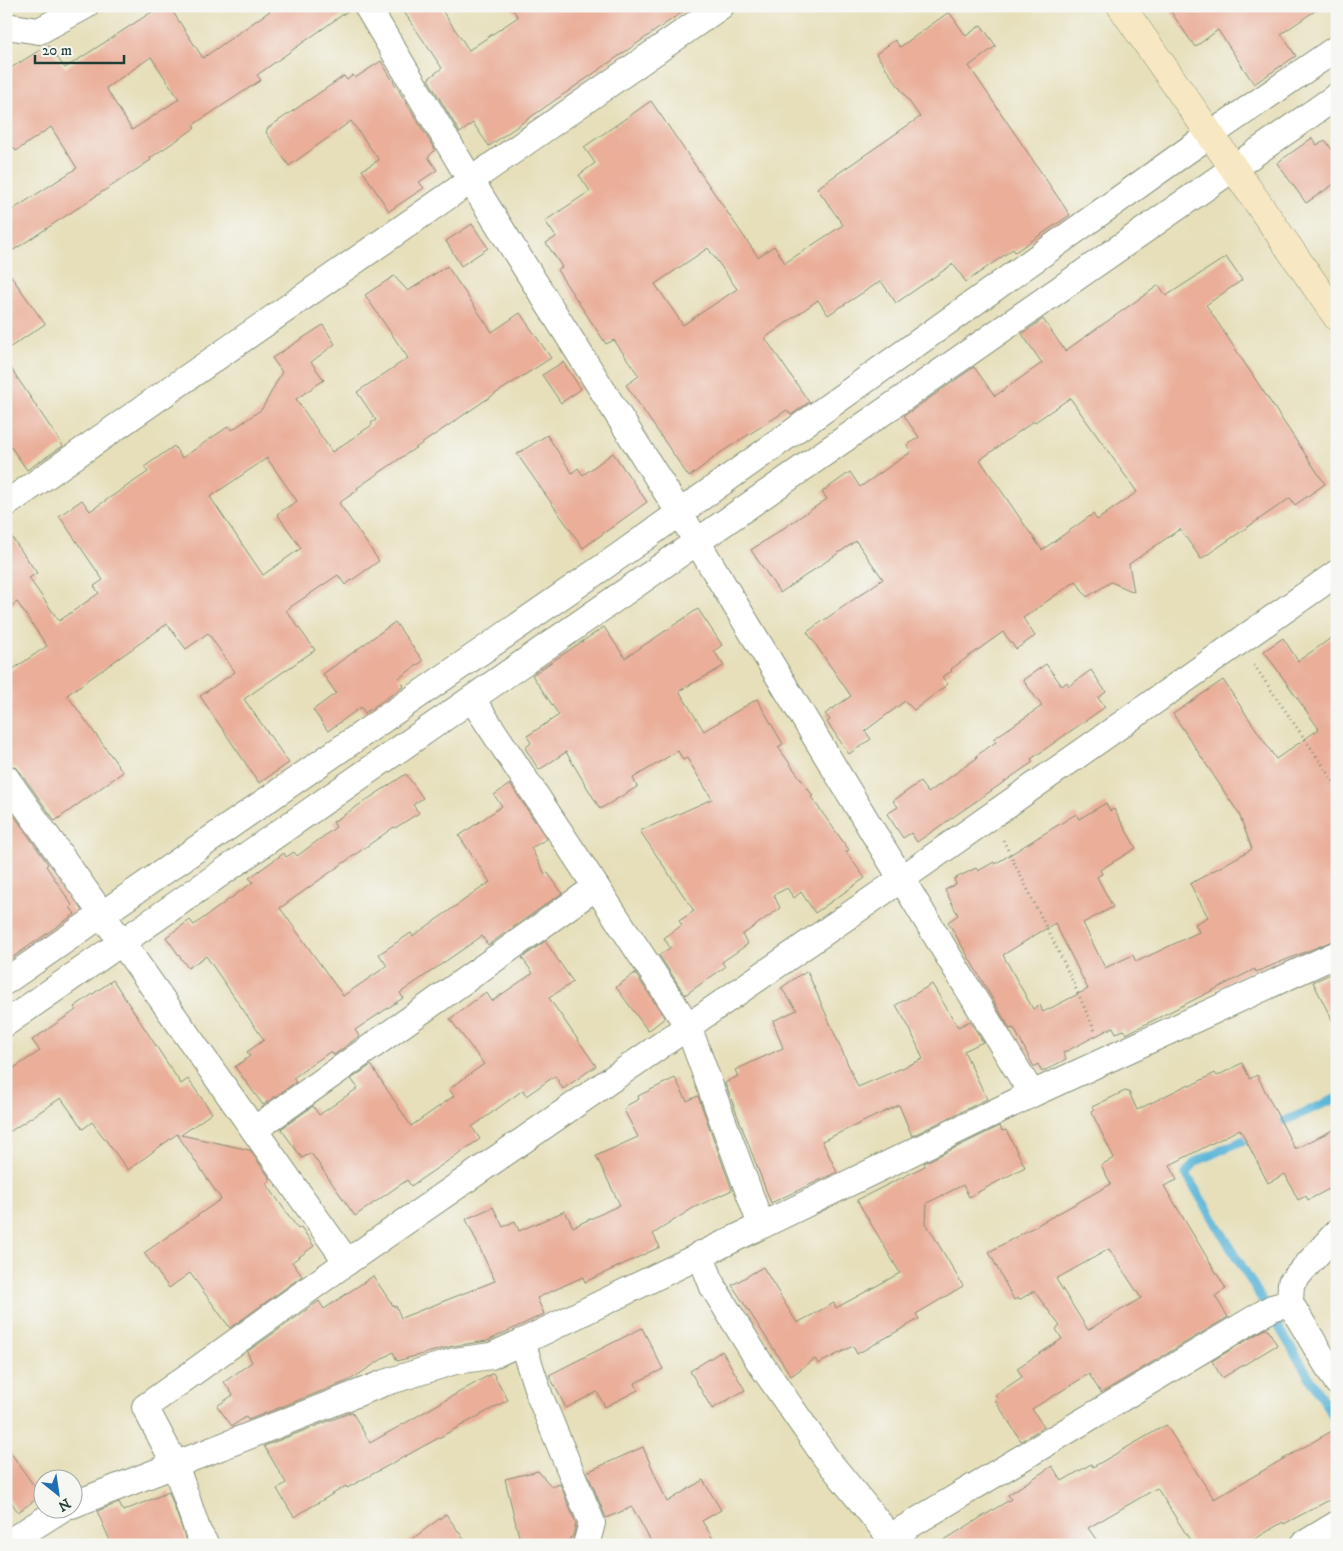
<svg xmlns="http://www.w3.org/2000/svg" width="1343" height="1551" font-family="'IM FELL DW Pica',serif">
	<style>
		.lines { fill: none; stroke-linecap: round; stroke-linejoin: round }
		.stream { stroke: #5bb6d8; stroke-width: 9 }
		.building { fill: #eaae99; fill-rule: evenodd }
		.street-casing { stroke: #828e77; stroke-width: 28 }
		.secondary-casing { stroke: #828e77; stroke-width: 29 }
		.path { stroke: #828e77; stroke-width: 3; stroke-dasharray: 1 4; stroke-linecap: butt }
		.street { stroke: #fff; stroke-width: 26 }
		.secondary { stroke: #f7e8c3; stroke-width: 28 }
	</style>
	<rect width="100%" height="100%" fill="#f6f6f2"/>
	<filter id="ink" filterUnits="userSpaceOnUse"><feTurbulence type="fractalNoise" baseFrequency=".02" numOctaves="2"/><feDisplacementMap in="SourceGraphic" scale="10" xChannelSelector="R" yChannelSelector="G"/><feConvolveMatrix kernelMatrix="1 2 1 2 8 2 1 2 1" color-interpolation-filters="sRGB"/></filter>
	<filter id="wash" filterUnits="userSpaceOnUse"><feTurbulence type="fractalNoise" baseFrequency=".0096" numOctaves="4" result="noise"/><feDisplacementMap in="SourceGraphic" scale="20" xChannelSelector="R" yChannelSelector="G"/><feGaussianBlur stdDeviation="1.12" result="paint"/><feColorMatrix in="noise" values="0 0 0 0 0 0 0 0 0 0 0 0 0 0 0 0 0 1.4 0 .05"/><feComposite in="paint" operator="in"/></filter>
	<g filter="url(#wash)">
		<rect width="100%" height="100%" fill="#e6dfba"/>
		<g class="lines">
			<g class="stream">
				<path d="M1271,1127l66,-29"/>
				<path d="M1255,1135l-60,27 -9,12 151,249"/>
			</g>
		</g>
		<g id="blocks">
			<g class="building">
				<path d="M161,6h8l34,52 74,-52 75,2 -95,67 4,5 -68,45 2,3 -45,30 1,2 -145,95v-41l71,-46 -26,-41 -35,24 -10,-13v-67l42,-26 17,23zM151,57l28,42 -47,31 -26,-42z"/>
				<path d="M400,6h39l30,44 49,-33 -8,-11h181l-202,140 -16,-23 -13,10 -32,-54 14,-11z"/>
				<path d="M1167,6h155l-41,28 15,22 -42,28 -36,-54 -23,17z"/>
				<path d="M949,12l17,24 15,-11 15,21 -27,20 101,149 -55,37 -2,-3 -47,33 -13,-18 -57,39 -15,-22 -53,34 -10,-15 -53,38 44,64 -18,13 -4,-5 -67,43 -31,24 -63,-92 13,-9 -25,-36 -8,4 -49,-74 5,-3 -16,-24 10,-6 -11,-16 45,-30 -11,-16 16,-12 -11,-16 67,-46 107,156 16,-11 11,17 58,-38 -26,-37 103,-71 -44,-63 19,-14 5,7zM708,248l29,41 -54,36 -28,-41z"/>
				<path d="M381,61l54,89 -7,7 9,13 -18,12 5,6 -35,23 -27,-41 17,-10 -28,-39 -62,45 -23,-34 2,-4 76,-52 3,4 6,-5 2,3z"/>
				<path d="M1312,138l5,7 8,-5 12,16v26l-31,21 -29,-40z"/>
				<path d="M472,224l16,24 -27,18 -15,-25z"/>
				<path d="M1226,257l16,23 -36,25 119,179 -30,21 -5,-7 -89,61 -21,-30 -51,35 5,28 -23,-10 -24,15 -11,-16 -53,37 12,18 -19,13 -13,-17 -52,37 1,2 -10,6 6,7 -34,26 -9,-9 -40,30 6,8 -22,15 -22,-32 3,-2 -5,-6 26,-18 -44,-64 76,-53 -27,-38 -76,52 -29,-43 76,-51 -5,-7 28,-20 10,15 51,-35 -4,-7 12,-8 -15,-21 70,-49 21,29 47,-33 -20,-29 21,-15 22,32 94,-66 7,11zM1070,398l67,94 -40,28 -4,-6 -51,36 -62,-90 54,-39 1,1z"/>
				<path d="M447,266l45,66 28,-19 31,45 -67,43 -127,87 1,2 -19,13 40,58 -34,24 -7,-10 -52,35 29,40 -71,49 45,64 -30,20 -59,-87 35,-24 -27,-39 -22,16 -19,-25 -100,71 56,77 -68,49 -37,-52 -12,-6v-89l41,-28 -30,-44 -11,8v-81l31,44 -8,5 30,43 40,-28 -5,-7 9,-6 -44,-64 23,-16 8,11 58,-39 -4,-5 30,-21 8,12 47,-32 3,4 30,-21 20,-37 -10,-14 51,-33 12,19 -24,18 13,18 -28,19 36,53 40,-27 -1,-2 5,-3 -19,-28 51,-34 -43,-63 29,-19 14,15zM267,458l30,43 -20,13 24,34 -38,27 -53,-78z"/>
				<path d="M6,269l39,55 -39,26z"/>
				<path d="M6,361l57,85 -36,24 -21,-30z"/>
				<path d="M563,362l18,27 -20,14 -19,-28z"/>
				<path d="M547,435l25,38 6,-5 5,7 30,-22 34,49 -64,46 -66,-94z"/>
				<path d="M698,609l24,36 -8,6 10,15 -45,25 25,40 53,-32 26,45 -5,3 35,49 -2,1 38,53 -3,2 19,26 -50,35 -14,-21 -7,6 -7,-10 -13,7 6,13 -38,27 6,9 -26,18 3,5 -40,28 -26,-40 11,-7 -6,-10 18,-13 -3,-4 15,-10 -54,-80 72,-32 -25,-41 -4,2 -5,-9 -45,27 4,9 -37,22 -34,-57 -27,18 -14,-22 6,-5 -4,-7 32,-21 -27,-40 72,-48 21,31z"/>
				<path d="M395,622l28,39 -24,17 5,8 -39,27 -4,-6 -33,24 -15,-21 23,-17 -13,-19z"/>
				<path d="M1337,634v305l-81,33 -1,-3 -129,65 -2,-4 -8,3 -3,-6 -50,26 3,6 -24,13 -4,-8 -4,3 -20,-39 -4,1 -62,-107 10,-7 -13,-25 11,-6 -2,-5 22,-11 2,3 16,-9 1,2 81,-50 3,5 27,-16 4,8 4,-2 22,39 -36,22 2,4 -5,3 16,30 -30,16 22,45 28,-13 3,7 63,-30 -4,-8 13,-7 -18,-33 62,-35 -13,-35 -66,-100 50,-34 53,79 43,-30 -55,-78 19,-13 15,23zM1055,923l33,66 -45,23 -3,-7 -7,4 -30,-54z"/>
				<path d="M1046,664l16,22 5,-4 2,4 22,-16 15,22 -8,6 7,9 -74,52 2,3 -116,80 -6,-9 -8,5 -16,-24 11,-7 -5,-6 27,-19 8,11 49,-35 -1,-2 20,-14 -3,-3 49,-33 -19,-26z"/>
				<path d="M406,774l17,24 -10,7 6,8 -24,15 -1,-1 -114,81 63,88 44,-30 -8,-12 32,-21 2,3 77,-54 -31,-46 43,-30 -8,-11 16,-11 37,55 -16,9 14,26 3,-1 14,20 -74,52 -6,-9 -82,57 3,5 -48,32 4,6 -5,4 -20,15 -3,-4 -38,27 3,4 -33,23 -28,-38 15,-11 -3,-4 17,-12 -58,-84 -18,12 -22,-31 24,-17 4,5 59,-43 -4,-4 35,-25 2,4 8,-5 3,4 39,-29 -3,-5z"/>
				<path d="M6,804l42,60 -2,2 26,39 -2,2 5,7 -69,48z"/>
				<path d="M545,941l28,41 -24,16 47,68 -33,23 -8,-13 -29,20 -3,-6 -51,37 8,12 -69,47 -4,-6 -52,36 -44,-63 -9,5 -21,-29 32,-23 6,9 39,-27 -7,-9 20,-14 40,61 43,-30 -5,-7 35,-25 -34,-45 36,-27 6,9 41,-28 -11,-15z"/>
				<path d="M807,971l51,116 65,-28 -13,-30 -14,-24 36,-21 26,43 12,-6 13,21 -19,9 23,48 -75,37 -13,-31 -77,36 15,31 -66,31 -46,-120 13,-7 -3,-6 48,-22 -10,-27 24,-11 -16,-22 20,-14 1,1z"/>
				<path d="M1337,971v59l-24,-48z"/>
				<path d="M635,973l30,45 -17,13 -32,-44z"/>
				<path d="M113,980l68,104 7,-5 24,34 -31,22 69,15 21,30 -5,3 32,46 3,-2 13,19 -22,16 10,14 -72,52 -40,-55 -21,15 -25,-35 77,-54 -44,-65 -49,36 -36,-48 -9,7 -22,-31 -55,36v-61l34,-22 -8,-11 44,-30 -2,-3z"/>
				<path d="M1242,1063l8,16 7,-4 38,74 42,-21v57l-29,15 -2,-4 -8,4 -13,-26 -17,9 -28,-54 -70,36 7,15 -13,6 62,103 -11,7 13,21 -127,76 -12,-19 -57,35 12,18 -23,14 -26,-41 2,-2 -2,-3 27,-18 -5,-9 45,-29 -6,-10 4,-3 -26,-35 -15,9 -1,-2 -4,2 -25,-48 122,-68 -10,-19 13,-7 -23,-47 3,-1 -2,-3 33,-16 4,1 8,18 52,-26 1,2 25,-13 2,3zM1109,1249l32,49 -53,32 -32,-51z"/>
				<path d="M675,1078l12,23 11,-5 34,94 -39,18 -40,26 7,13 -75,35 -2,-5 -46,21 7,16 -57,27 -34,5 -56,15 -4,-9 -43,28 -102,40 -2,-3 -14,9 -15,-20 16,-11 -9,-13 28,-20 -5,-10 72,-51 5,8 49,-33 21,31 2,-1 5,12 94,-37 -29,-62 27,-12 10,20 12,-6 4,10 46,-20 8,16 47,-22 -24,-49 42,-19 -14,-27 3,-2 -1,-2 13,-7 -1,-3z"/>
				<path d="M1000,1126l2,5 4,-1 19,37 -56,30 -6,-12 -36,18 -1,20 37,63 -47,28 3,5 -62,35 -4,-8 -35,18 -3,-5 -24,17 -59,-91 31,-18 34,56 37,-20 2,5 64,-35 -43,-73 68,-34 -1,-3z"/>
				<path d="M642,1328l21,41 -28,14 3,7 -33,17 -8,-15 -31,16 -17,-33z"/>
				<path d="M1267,1328l10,17 -55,33 -10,-17z"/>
				<path d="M722,1351l23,39 -33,19 -22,-38z"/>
				<path d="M493,1373l15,27 -161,88 -1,-2 -52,31 -17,-28 9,-6 -22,-37 88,-34 18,31z"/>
				<path d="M1166,1425l48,74 123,-71v68l-53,28 -1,-2 -38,23h-52l-36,-57 -69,40 12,17h-164l75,-46 -3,-4 44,-29 10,15 29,-17 2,3z"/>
				<path d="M6,1446l35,50 -23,16 -12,-18z"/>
				<path d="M643,1447l24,55 36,-22 18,30 -19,11 15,24h-64l-21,-38 -26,11 -19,-46z"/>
				<path d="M538,1471l14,16 8,-3 16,40 -3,12 -10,9h-42l-16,-66z"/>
				<path d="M169,1492l19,53h-76l-15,-34 22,-8 4,8z"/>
				<path d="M446,1514l22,31h-64z"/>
			</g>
		</g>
	</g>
	<g filter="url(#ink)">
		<use href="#blocks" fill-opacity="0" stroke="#828e77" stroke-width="1"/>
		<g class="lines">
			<g class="street-casing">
				<g id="street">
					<path d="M367,6l104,175 208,331 353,582"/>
					<path d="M6,26l33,5 46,-25"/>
					<path d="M6,504l715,-498"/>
					<path d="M472,699l216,327 73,199"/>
					<path d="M6,778l341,484"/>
					<path d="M6,981l613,-425 569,-406 149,-102"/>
					<path d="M6,1023l1331,-927"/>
					<path d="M254,1130l342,-243"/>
					<path d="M1337,1232l-46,51 -1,20 47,79"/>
					<path d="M700,1254l13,33 47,76 66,95 64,79 382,-229 18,-5"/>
					<path d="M72,1505l312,-122 71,-22 36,-5 31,-14"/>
					<path d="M6,1544l57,-36"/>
					<path d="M1304,1544l33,-20"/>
					<path d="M206,1545l-8,-13 -23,-68 -30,-57 202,-145 553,-382 437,-307"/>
					<path d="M586,1545l6,-22 -52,-126 -18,-55 510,-248 305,-140"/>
				</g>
			</g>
			<g class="secondary-casing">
				<path id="secondary" d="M1121,6l216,311"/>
			</g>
			<g class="path">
				<path d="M1254,665l83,121"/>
				<path d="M1003,840l63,127 30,66"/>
			</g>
			<use href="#street" class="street"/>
			<use href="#secondary" class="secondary"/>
		</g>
	</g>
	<rect width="1343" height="1551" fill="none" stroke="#f6f6f2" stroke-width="25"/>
	<g transform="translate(58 1494) rotate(150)"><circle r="24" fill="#f6f6f2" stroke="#a0aca6"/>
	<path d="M0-4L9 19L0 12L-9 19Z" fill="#1f6fb2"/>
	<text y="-8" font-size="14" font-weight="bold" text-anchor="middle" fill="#1f3d34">N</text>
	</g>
	<path d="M35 55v8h89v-8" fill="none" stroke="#1f3d34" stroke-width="2.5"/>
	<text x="42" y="55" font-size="15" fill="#1f3d34" stroke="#f6f6f2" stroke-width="4" paint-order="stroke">20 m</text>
</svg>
